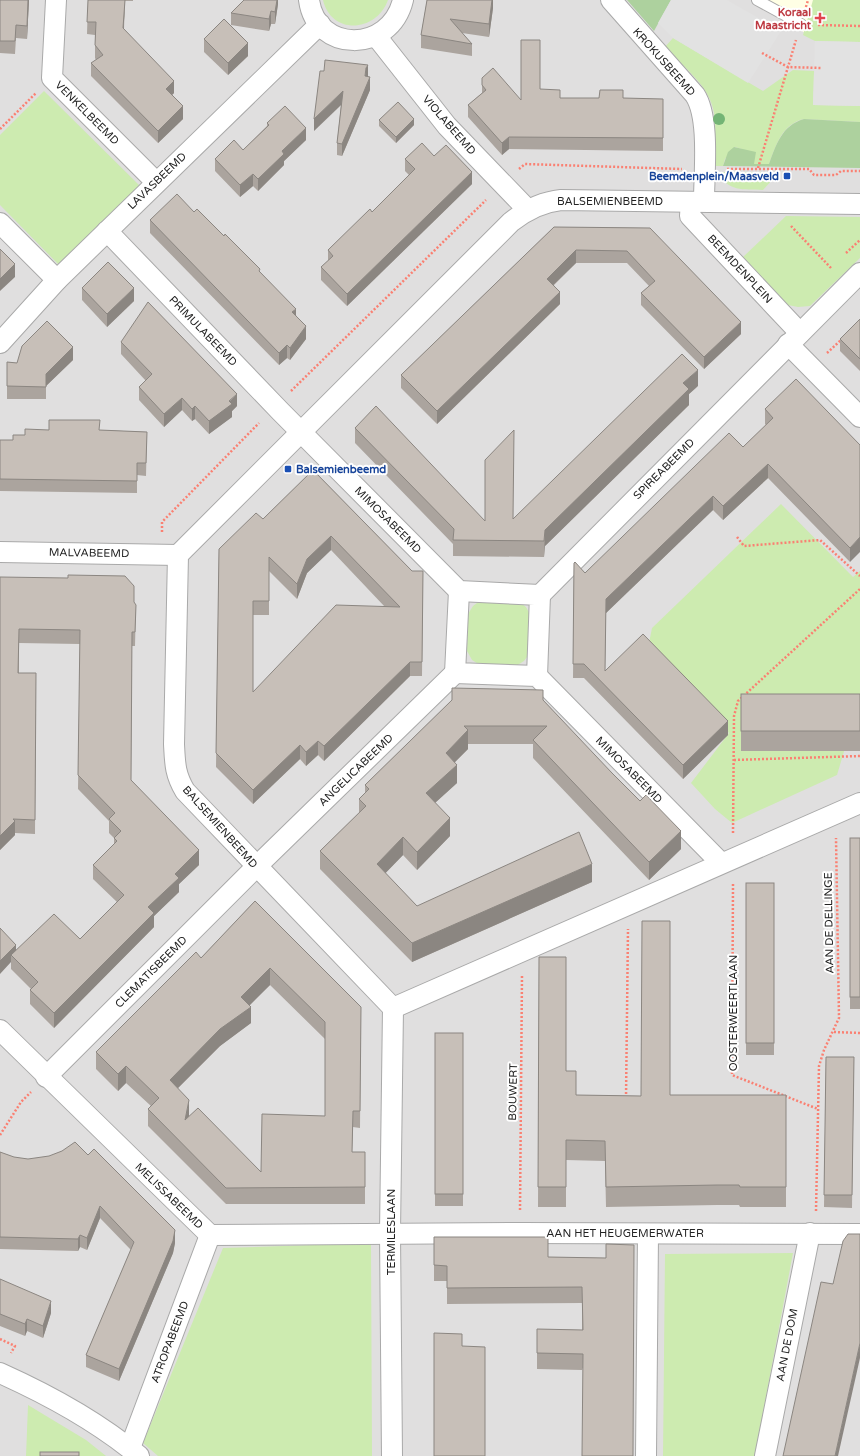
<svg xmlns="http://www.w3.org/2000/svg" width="860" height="1456" font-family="'Varela Round',sans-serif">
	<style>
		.residential { fill: #e0dfdf }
		.education { fill: #ffffe5 }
		.grass { fill: #cdebb0 }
		.forest { fill: #add19e }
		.parking { fill: #e2e2e2 }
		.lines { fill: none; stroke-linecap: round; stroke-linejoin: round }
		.lane-casing { stroke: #a9a9a9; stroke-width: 12 }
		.street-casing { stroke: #a9a9a9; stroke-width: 22 }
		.path { stroke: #fa8072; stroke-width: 2.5; stroke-dasharray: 2 2; stroke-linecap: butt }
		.lane { stroke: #fff; stroke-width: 10 }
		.street { stroke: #fff; stroke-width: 20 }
		.tree { fill: #74b475 }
		.wall { fill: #aba49e; fill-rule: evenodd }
		.shaded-wall { fill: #8b8681 }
		.building { fill: #c7bfb8; stroke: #8b8681; fill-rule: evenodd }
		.health-dot { fill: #e0444e; stroke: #fff; stroke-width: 1.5 }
		.transit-dot { fill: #1a4fb4; stroke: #fff; stroke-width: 1.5 }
		.labels { text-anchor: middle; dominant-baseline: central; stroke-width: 4; stroke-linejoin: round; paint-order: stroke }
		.health-label { font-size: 11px; font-weight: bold; fill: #be3a42; stroke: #fff; text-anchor: end }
		.street-label { font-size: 11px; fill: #222; stroke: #fff }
		.transit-label { font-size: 11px; font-weight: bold; fill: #164399; stroke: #fff; text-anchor: end }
	</style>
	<rect width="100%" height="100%" fill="#f2efe9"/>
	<rect class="residential" x="0" y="0" width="860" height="1456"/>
	<path class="education" d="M751,0h109l-50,36z"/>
	<g class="grass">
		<path d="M323,0h65c-12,33 -57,35 -65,0z"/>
		<path d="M813,0h47v42l-45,-1 -12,-6z"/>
		<path d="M673,38l90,53 30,-21 21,1 -1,34 47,1v16l-56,-3c-22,5 -28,26 -35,45h-16l-11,-15 -7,-2 -10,12 -2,7h-7c-3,-18 1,-36 -2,-53 -4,-27 -31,-47 -50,-65z"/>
		<path d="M44,91l97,96 -82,78 -59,-60v-70z"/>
		<path d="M717,172h51l6,6 -11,12c-20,-1 -35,2 -46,-18z"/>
		<path d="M786,216l74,1v41l-50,48 -12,1 -10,-2 -45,-48z"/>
		<path d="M781,504l72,73 7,-6v147h-6l-17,57 -105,48 -17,-14 -24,-26 38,-50 -81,-85 4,-20z"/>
		<path d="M481,600l37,1 8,6 5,9 -1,37 -6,8 -8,5 -36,-1 -8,-5 -5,-9 1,-37 5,-8z"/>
		<path d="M371,1243l1,213h-214l-15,-13 80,-195z"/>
		<path d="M793,1253l-38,203h-92l2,-202z"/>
		<path d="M28,1405l58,35 20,16h-80z"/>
	</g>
	<g class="forest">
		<path d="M627,0h44l-17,31z"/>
		<path d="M804,119l56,3v46l-137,-2 5,-14 6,-5 22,5 -2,12h15c7,-19 13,-39 35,-45z"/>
	</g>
	<g class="parking">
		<path d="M671,0h56l54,31 -33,52 -75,-45 -15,-15z"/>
		<path d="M815,41l45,1v64l-47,-1z"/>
	</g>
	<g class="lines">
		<g class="lane-casing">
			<path id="lane" d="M757,0l44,24"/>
		</g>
		<g class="street-casing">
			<g id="street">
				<path d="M56,0l-4,78 104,104"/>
				<path d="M309,0c7,53 81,54 94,0"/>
				<path d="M611,0l84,95c15,23 9,78 9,106"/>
				<path d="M376,36l71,90 81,84"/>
				<path d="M691,202l-1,14 110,117"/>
				<path d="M0,223l57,57"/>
				<path d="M107,231l174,181 178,179 81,4 -3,81"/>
				<path d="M0,343l57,-63 263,-256"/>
				<path d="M788,344l72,73"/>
				<path d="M0,552l178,3"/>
				<path d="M459,591l-4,82 82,3 184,187"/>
				<path d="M540,595l320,-322"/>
				<path d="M393,1008l467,-205"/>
				<path d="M0,1030l210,205 310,-2 340,1"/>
				<path d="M46,1077l210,-210 199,-194"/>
				<path d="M0,1373c49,22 97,48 139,83"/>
				<path d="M130,1448l80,-213"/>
				<path d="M392,1456l-2,-223 3,-225 -208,-217c-10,-17 -10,-27 -11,-47l4,-189 333,-333c15,-12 31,-20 50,-22l299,4"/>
				<path d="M646,1456l2,-222"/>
				<path d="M765,1456l45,-223"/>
			</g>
		</g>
		<g class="path">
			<path d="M806,7l2,-7"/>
			<path d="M818,25l42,1"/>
			<path d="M762,53l26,14 33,1"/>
			<path d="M0,129l36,-36"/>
			<path d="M758,168l38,-128"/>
			<path d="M519,169l6,-5 157,5"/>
			<path d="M727,169h82l5,6h22l5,-4h19"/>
			<path d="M791,226l40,42"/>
			<path d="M846,253l14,-13"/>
			<path d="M827,353l14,-13"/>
			<path d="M291,391l195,-191"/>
			<path d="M162,532v-10l97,-99"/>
			<path d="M737,537l7,9 76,-6 40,36"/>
			<path d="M734,760l126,-4"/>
			<path d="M733,833l1,-117 4,-15 122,-112"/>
			<path d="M733,884l-1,191 86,34"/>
			<path d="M834,1032l26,1"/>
			<path d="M626,1098l2,-169"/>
			<path d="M0,1135l21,-33 10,-10"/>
			<path d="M520,1210l2,-235"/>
			<path d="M816,1211l3,-145 5,-16 15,-32 -3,-180"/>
			<path d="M0,1339l15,7 -4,7"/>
		</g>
		<use href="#lane" class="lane"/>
		<use href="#street" class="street"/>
	</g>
	<circle class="tree" cx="719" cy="119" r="6"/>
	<g class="wall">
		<path d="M0,0h29l-2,39 -11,-1 -1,16 -15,-1z"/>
		<path d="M88,0h45v1h-8l-1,28 50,64 -2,2 11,24 -25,24 -67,-67v-13l5,-3 -1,-2v-23l-8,-1z"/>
		<path d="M278,0v4l-3,20h-4l-2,7 -38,-6v-12z"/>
		<path d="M427,0h66v8l-4,29 -27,-4 10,11v12l-51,-8v-13z"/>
		<path d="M204,39l44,17 -20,19 -24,-23z"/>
		<path d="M368,77l2,13 -28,66 -5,-1v-12l4,-38 -27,26z"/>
		<path d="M482,78l39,22 19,-11 20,9 103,1v52l-154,-2 -7,6 -34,-38v-12l14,-12z"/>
		<path d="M379,120l35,5 -18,18 -17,-17z"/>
		<path d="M267,123l39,17 -22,21v4l-26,26 -5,-5 -13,11 -25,-26v-12l28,-9 24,-24z"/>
		<path d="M434,156l38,28 -125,122 -26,-26v-13l7,-6v-11l44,-38 37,-37 -4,-4v-12z"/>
		<path d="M194,212l102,103 10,24 -16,21 -3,-2 -8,7 -129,-132v-13z"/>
		<path d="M554,227l96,1 91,106 -37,35 -63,-64v-12l8,-7 -22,-23h-51l-22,22 6,19 -123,120 -36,-36v-13z"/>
		<path d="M82,288l52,13 -27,26 -25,-27z"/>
		<path d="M860,319v52l-20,-20v-12z"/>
		<path d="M121,342l116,64 -5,5v6l-23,17 -14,-15 -3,2 -10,-11 -18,17 -25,-27v-13l7,-6 -25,-27z"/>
		<path d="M73,360l-27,26v13h-39v-37l10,1z"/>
		<path d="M698,386l-9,8v11l-144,141 -1,11 -91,-1v-12l-98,-101v-15l130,93 28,-2z"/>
		<path d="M765,409l95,36 -10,117 -82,-84 -45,42 -10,-10 -107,103 -1,57 123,65 -45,44 -99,-101h-11l1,-115 11,10 158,-126 23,-22 -1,-1z"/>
		<path d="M100,430l47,2 -1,44 -9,-1v18l-137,-2v-51h13l12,-5z"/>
		<path d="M313,470l99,101h11l-1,105h-12l-86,85 -6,-6 -12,11 -6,-7 -47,45 -37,-37 3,-218 44,-30zM331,550l54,57 -132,85v-77h16v-44l28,28 10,-26z"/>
		<path d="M0,577l134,26 2,2 -1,41h-3l-1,135 68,84 -20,19v8l-25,24v11l-100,101 -24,-24v-14l1,-1 -20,-20v-7l-11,-34 16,22 64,-11 37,-37 -24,-23v-14l21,-21v-6l-5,-5v-12l-31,-32 2,-145 -61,-1v30h17l-1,161 -20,-1v2l-15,15z"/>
		<rect x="741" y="694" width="119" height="57"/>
		<path d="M452,700h91l138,149 -32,31 -116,-122v-14h-65v5l-13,13 2,21 -22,20 15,33 -33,34 -14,-15 -18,18 32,33 175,-24 -180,80 -92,-93v-18l39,-38v-14l6,-6v-8z"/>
		<rect x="850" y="838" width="10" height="171"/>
		<rect x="746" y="883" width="28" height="172"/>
		<path d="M255,901l106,106 -1,121 -7,-1 -1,25h13v52h-139l-78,-78v-17l3,-3 -25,-23 -8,8 -22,-22v-17l105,-94zM270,985l55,54v77l-64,56 -72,-56 -11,-28 42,-42 31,-23 -2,-18z"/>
		<path d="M539,957l27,114 10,24 65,1 145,-1v112h-46l-1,-2h-22l-111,2 -1,-46 -39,-1v47h-28z"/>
		<rect x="435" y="1033" width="28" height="173"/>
		<path d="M826,1057h28l-2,151 -28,-1z"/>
		<path d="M0,1152l175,91 -2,10 -54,128 -33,-14v-12l45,-105 -31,-32 -13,32 -7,-3 -2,4 -78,-2z"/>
		<path d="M434,1237l114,20 58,1 28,-13 -52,125 -45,-1v-40l45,1v-27l-135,1v-23h-13z"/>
		<path d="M0,1279l51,34 -8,25 -16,-7 -2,5 -25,-10z"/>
	</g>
	<g class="shaded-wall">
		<path d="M28,0h1l-2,39v-13z"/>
		<path d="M125,0l-2,41v-13z"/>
		<path d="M277,0h1v4l-3,20v-12z"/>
		<path d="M492,0h1v8l-4,29v-13z"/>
		<path d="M271,11v13l-2,7v-12z"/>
		<path d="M248,43v13l-20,19v-12z"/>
		<path d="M368,65v13l-3,-2 1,-8z"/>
		<path d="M370,77v13l-28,66v-12z"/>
		<path d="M174,81v12l-8,8v-12z"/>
		<path d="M343,91v12l-29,28v-12z"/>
		<path d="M183,106v13l-25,24v-12z"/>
		<path d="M414,119v6l-18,18v-6z"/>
		<path d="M306,128v12l-22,21v4l-26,26v-12l24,-28z"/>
		<path d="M509,137v12l-7,6v-12z"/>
		<path d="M472,172v12l-125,122v-12z"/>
		<path d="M253,174v12l-13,11v-12z"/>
		<path d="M576,250v13l-29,28v-12z"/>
		<path d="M15,264v13l-15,14v-12z"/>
		<path d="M134,288v13l-27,26v-13z"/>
		<path d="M560,292v12l-123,120v-13z"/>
		<path d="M296,309v12l-4,-9z"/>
		<path d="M741,322v12l-37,35v-12z"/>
		<path d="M306,326v13l-16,21v-12z"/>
		<path d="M287,345v13l-8,7v-12z"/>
		<path d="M73,347v13l-27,26v13v-25z"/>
		<path d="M698,370v16l-9,8v11l-144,141 -1,11 1,-27 138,-147z"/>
		<path d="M237,394v12l-5,5v6l-23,17v-13z"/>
		<path d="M182,398v12l-18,17v-13z"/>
		<path d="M195,406v13l-3,2v-12z"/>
		<path d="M768,464v14l-45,42v-14z"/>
		<path d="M713,496v14l-107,103v-14z"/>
		<path d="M331,536v14l-24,23 -10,26v-15l10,-25z"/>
		<path d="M860,537v15l-10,10v-14z"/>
		<path d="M410,662v14l-86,85v-15z"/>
		<path d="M728,721v14l-45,44v-14z"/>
		<path d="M468,730v19l-22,22v-18z"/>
		<path d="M318,741v14l-12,11v-14z"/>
		<path d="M300,745v14l-47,45v-14z"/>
		<path d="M457,765v18l-31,28v-18z"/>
		<path d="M450,818v18l-33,34v-18z"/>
		<path d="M15,821v14l-15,15v-14z"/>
		<path d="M681,831v18l-32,31v-18z"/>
		<path d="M403,837v18l-26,27v-18z"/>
		<path d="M199,850v15l-20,19v8l-25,24v11l-100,101v-15l94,-106 27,-33z"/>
		<path d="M592,864v18l-180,80v-19z"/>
		<path d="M16,945v12l-5,-2v7l-11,12v-13z"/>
		<path d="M270,968v17l-28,28 9,-6v16l-31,23 -50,50v-16l71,-83z"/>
		<path d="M126,1066v17l-8,8v-17z"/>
		<path d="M189,1100v16l-4,4z"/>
		<path d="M100,1206v12l-13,32v-12z"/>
		<path d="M175,1230v13l-2,10 -54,128v-12z"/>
		<path d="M80,1235v12l-2,4v-12z"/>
		<path d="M51,1301v12l-8,25v-12z"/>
		<path d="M27,1319v12l-2,5v-12z"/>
		<path d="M860,1343v15l-22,98h-3z"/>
	</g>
	<g class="building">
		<path d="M0,0h28l-1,26 -11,-1 -1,16h-15z"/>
		<path d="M88,0h37l-2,28 51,53 -8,8 17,17 -25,25 -67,-68 12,-8 -8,-10 1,-23h-9z"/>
		<path d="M244,0h33l-2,12 -4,-1 -2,8 -38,-6z"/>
		<path d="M427,0h65l-3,24 -39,-5 22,25 -51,-9z"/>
		<path d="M224,19l24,24 -20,20 -24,-24z"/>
		<path d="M521,40h19v49l20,1v8h39l1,-8h23v8l40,1v39l-154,-1 -7,6 -34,-38 18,-15 -4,-5v-7l11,-10 28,32z"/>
		<path d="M325,60l43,5 -2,3 -1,8 5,1 -28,67 -5,-1 6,-52 -29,28 6,-48h4z"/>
		<path d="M398,102l16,17 -18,18 -17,-17z"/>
		<path d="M285,106l21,22 -24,23 2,3 -26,25 -5,-5 -13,11 -25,-26 19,-19 9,10 26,-25 -2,-2z"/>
		<path d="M422,143l12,13 12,-11 26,27 -125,122 -26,-27 12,-11 -5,-6 42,-41 2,3 43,-43 -10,-10z"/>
		<path d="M177,194l17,18 3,-3 27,27 1,-2 35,35 -1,2 37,38 -4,3 14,14 -16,22 -3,-3 -8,8 -129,-133z"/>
		<path d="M554,227l96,1 91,94 -37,35 -63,-64 14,-12 -28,-30 -51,-1 -29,29 13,13 -123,119 -36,-36z"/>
		<path d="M0,249l15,15 -15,15z"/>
		<path d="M108,262l26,26 -27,26 -25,-26z"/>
		<path d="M148,302l89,92 -8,7 3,3 -23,17 -14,-15 -3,3 -10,-11 -18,16 -25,-27 13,-13 -31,-32z"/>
		<path d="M860,319v40l-20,-20z"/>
		<path d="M47,321l26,26 -27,27v13l-39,-1v-24l10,1 5,-17z"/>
		<path d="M682,354l16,16 -15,13 6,6 -144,141 -1,11 -91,-1 1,-11 -99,-101 21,-22 109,115v-61l29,-30 -1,89z"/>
		<path d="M796,379l64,66v92l-10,11 -82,-84 -45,42 -10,-10 -107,103 -1,72 38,-37 85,87 -45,44 -99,-101h-11l1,-101 1,-1 10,11 144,-140 14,14 30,-29 -8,-9z"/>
		<path d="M49,420h51l-1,10 48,2 -1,31h-9v18l-137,-2v-39h13v-5h12v-6l24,1z"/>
		<path d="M313,470l99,101h11l-1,91h-12l-86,84 -6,-5 -12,11 -6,-7 -47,45 -37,-37 3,-204 37,-36 7,6zM331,536l69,71 -64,-2 -83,87v-91h16v-44l28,27 10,-25z"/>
		<path d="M68,575l57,1 9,10v16l2,3 -1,27h-3l-1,148 68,70 -24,24 4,4 -31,29 6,6 -100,100 -24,-23 8,-8 -27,-27 43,-41 26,25 44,-44 -31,-30 24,-24 -3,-3 7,-7 -12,-12 6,-6 -37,-38 2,-145 -61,-1 -1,44h18l-1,147 -22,-1 2,2 -15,15v-259l68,1z"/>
		<path d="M452,688l91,2v10l69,73 28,28 6,-6 35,36 -32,31 -116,-122 14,-14h-83l4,4 -22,23 11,12 -31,28 24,25 -33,34 -14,-15 -26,27 40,42 162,-74 13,32 -180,79 -92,-92 46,-45 -7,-7 10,-10 -4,-4 87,-85z"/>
		<rect x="741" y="694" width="119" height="37"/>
		<rect x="850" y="838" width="10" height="159"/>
		<rect x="746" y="883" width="28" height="160"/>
		<path d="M255,901l106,106 -1,104h-7l-1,41h13v35l-139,1 -78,-79 11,-11 -33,-32 -8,8 -22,-22 100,-100 5,6zM270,968l55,54v94l-63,-2 -1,58 -63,-64 -13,12 4,-20 -19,-20 50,-51 31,-22 -10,-10z"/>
		<path d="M642,921h28v174h116v92h-46l-1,-2h-22l-111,2 -1,-46 -39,-1v47h-28l1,-230h27v114h10v24l65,1z"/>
		<path d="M0,928l16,17 -16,16z"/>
		<rect x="435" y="1033" width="28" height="161"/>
		<path d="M826,1057h28l-2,138h-28z"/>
		<path d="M75,1142l13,13 6,-6 81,81 -2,11 -54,128 -33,-14 48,-113 -34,-36 -13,32 -7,-3 -2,4 -78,-2v-85l14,5 14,2 21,-3 13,-5z"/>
		<path d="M848,1234h12v109l-25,113h-52l38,-174 12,2 10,-43z"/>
		<path d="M434,1237h114v20l58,1v-14l28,1 -1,211h-51l1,-102 -46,-1v-24l46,1 -1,-43 -135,1v-22l-13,-1z"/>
		<path d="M0,1279l51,22 -8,25 -16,-7 -2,5 -25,-10z"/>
		<path d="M434,1333l28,1v12l23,1v109h-51z"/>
		<rect x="40" y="1452" width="39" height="4"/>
	</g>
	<path class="health-dot" d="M818 12h4v4h4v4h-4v4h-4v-4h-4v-4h4z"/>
	<g class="transit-dot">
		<rect x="783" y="172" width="8" height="8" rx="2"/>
		<rect x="284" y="465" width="8" height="8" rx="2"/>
	</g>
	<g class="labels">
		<g class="health-label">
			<text x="811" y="12">Koraal<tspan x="811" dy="13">Maastricht</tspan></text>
		</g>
		<g class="street-label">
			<text transform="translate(664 62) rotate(48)">KROKUSBEEMD</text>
			<text transform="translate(87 113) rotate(45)">VENKELBEEMD</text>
			<text transform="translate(449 125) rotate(49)">VIOLABEEMD</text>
			<text transform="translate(157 181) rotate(-44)">LAVASBEEMD</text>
			<text x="610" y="201">BALSEMIENBEEMD</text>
			<text transform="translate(740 269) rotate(47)">BEEMDENPLEIN</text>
			<text transform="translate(203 331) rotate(46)">PRIMULABEEMD</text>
			<text transform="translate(664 469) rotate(-45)">SPIREABEEMD</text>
			<text transform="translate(388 520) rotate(45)">MIMOSABEEMD</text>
			<text transform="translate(89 553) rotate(1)">MALVABEEMD</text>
			<text transform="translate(356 770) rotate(-44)">ANGELICABEEMD</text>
			<text transform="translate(629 770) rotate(45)">MIMOSABEEMD</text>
			<text transform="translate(220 827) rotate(48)">BALSEMIENBEEMD</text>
			<text transform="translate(829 923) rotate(-91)">AAN DE DELLINGE</text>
			<text transform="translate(151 972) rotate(-45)">CLEMATISBEEMD</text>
			<text transform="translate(733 1013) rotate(-90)">OOSTERWEERTLAAN</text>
			<text transform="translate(513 1092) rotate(-89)">BOUWERT</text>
			<text transform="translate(169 1196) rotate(44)">MELISSABEEMD</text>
			<text transform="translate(391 1232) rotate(-90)">TERMILESLAAN</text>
			<text x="625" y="1233">AAN HET HEUGEMERWATER</text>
			<text transform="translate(170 1342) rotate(-69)">ATROPABEEMD</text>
			<text transform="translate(787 1345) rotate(-79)">AAN DE DOM</text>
		</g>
		<g class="transit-label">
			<text x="779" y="176">Beemdenplein/Maasveld</text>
			<text x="296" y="469" text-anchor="start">Balsemienbeemd</text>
		</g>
	</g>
</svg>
